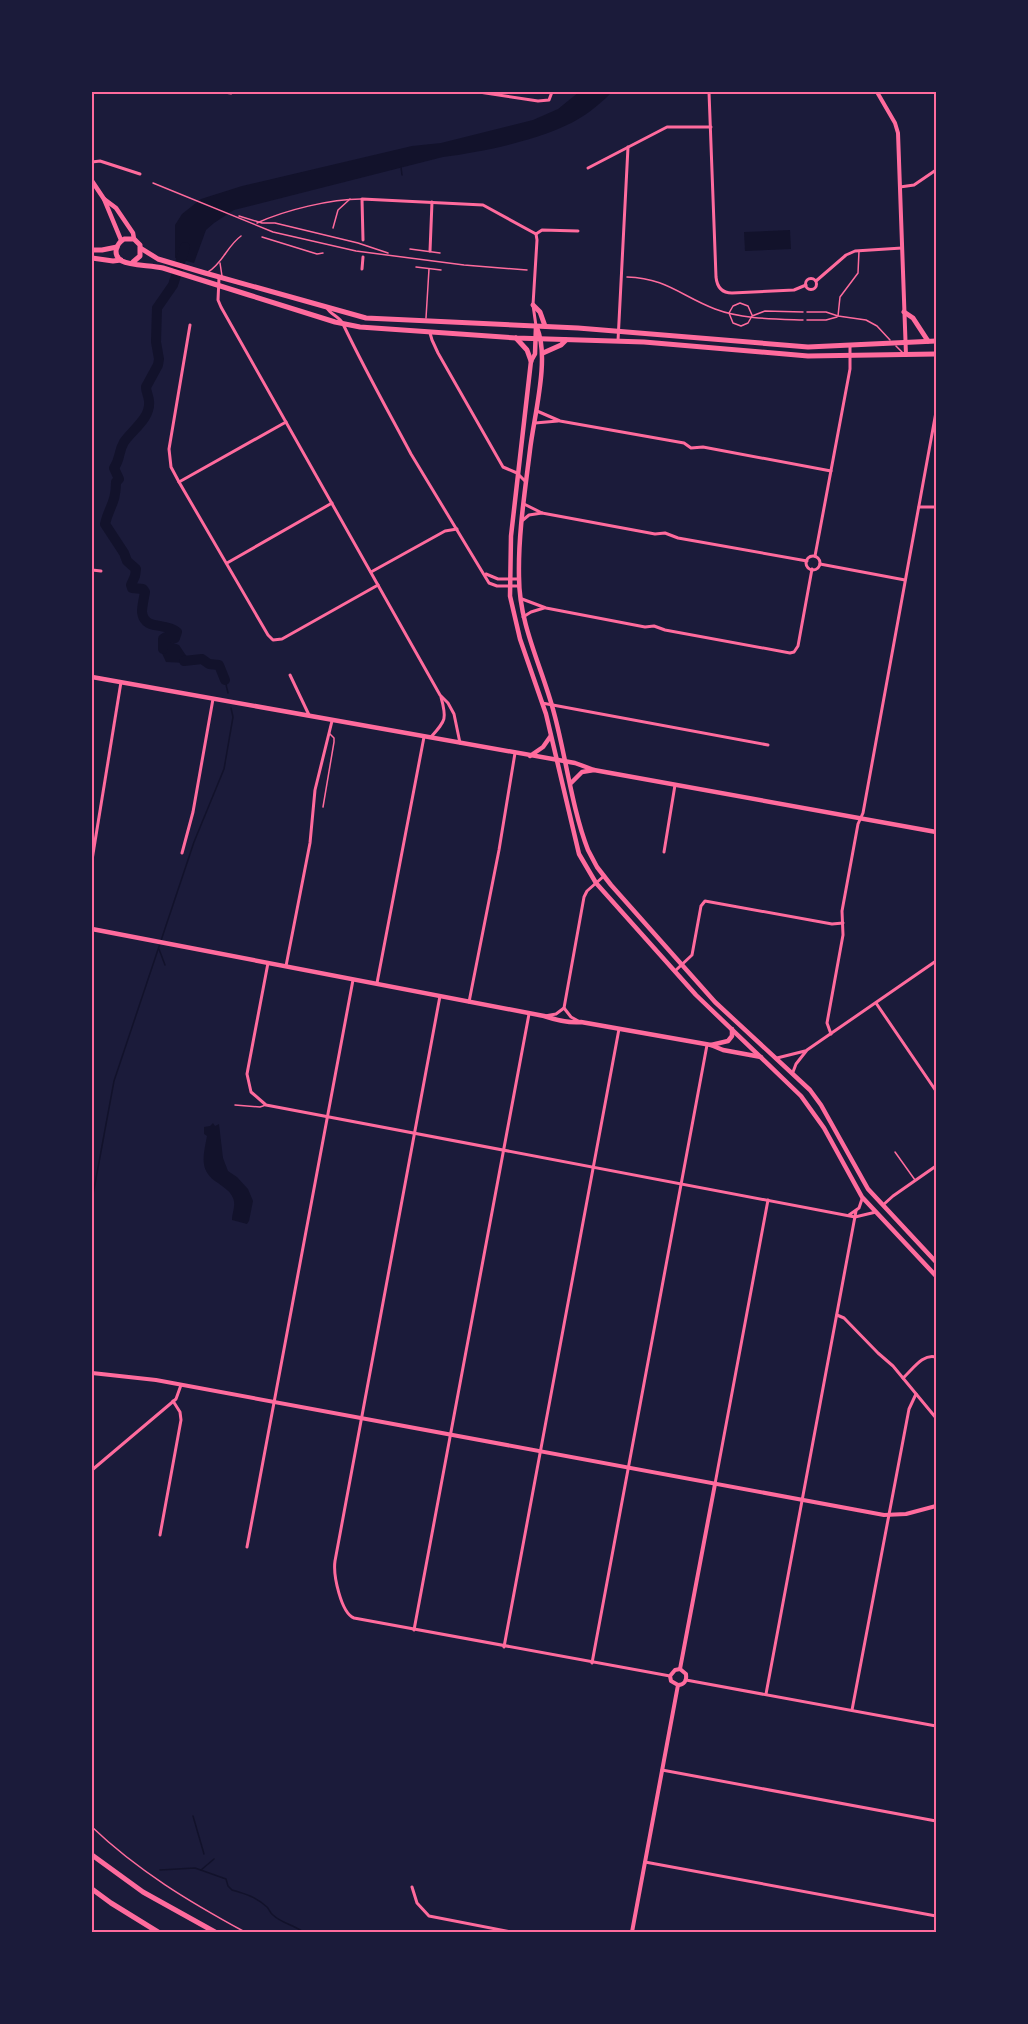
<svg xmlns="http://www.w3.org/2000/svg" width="1028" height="2024" font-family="Karla,sans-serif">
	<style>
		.water { fill: #12122b }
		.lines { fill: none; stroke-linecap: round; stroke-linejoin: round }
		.stream { stroke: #12122b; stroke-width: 1.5 }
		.river { stroke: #12122b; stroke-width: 10 }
		.service { stroke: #ff6b9d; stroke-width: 1.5 }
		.minor { stroke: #ff6b9d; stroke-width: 3 }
		.tertiary { stroke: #ff6b9d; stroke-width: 4 }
		.secondary { stroke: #ff6b9d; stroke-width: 4.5 }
		.primary { stroke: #ff6b9d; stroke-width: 4.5 }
		.trunk { stroke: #ff6b9d; stroke-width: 5 }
		.motorway { stroke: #ff6b9d; stroke-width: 5 }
		.neatline { fill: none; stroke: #ff6b9d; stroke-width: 2 }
	</style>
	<rect width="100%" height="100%" fill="#1b1b3a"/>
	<g class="water">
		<path d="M579,92h33c-9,9 -20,19 -32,26 -34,21 -97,34 -137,39l-209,53 -20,13 -8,7 -12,33 -19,-5v-33l7,-11 19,-15 41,-13 170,-40 29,-3 92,-23 25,-11z"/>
		<path d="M790,230l1,19 -46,2 -1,-19z"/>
		<path d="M166,637l2,4 11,4c8,11 5,12 19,14l-11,4 -21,-1 -6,-13 3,-11z"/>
		<path d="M213,1123l2,3 4,-2 4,34 5,13 9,6 11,12 5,12 -4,20 -2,3 -15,-4c0,-8 5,-16 0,-24 -2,-5 -9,-9 -14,-13 -19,-12 -15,-26 -11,-47l-3,-2v-7l6,-1z"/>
	</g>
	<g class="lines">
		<g class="stream">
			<path d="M401,167l1,8"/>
			<path d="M225,680l3,13"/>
			<path d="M159,949l6,16"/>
			<path d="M92,1200l22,-119 80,-239 30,-73 9,-52 -2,-9"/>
			<path d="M193,1816l11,38"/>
			<path d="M160,1870l35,-2 31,11 2,7 4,4c14,4 24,7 35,17 2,2 3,6 6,8 8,8 21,10 30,17"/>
			<path d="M201,1870l13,-11"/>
		</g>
		<g class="river">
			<path d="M163,649v-10l3,-2 9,1 2,-6c-11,-10 -33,-1 -35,-20 0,-6 2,-14 3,-20l-2,-3 -11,-1 -1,-3 4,-9 1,-7 -9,-8 -3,-8 -19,-29c4,-18 11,-20 11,-42l3,-3 -5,-11c7,-10 4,-16 10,-26 8,-12 27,-24 25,-41 0,-4 -3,-9 -3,-14l12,-22 1,-6 -3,-17 1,-34 16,-23 12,-38"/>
			<path d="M184,661l18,-2 7,5 10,1 6,15"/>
		</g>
		<g class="service">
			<path d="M153,183l120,49 83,19 108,14 63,5"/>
			<path d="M239,216l23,7h13l83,20 30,10"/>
			<path d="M257,223c28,-13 74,-24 104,-24"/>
			<path d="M333,228l5,-18 12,-11"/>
			<path d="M262,237l55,17 6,-1"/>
			<path d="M410,249l30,4"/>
			<path d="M220,263l2,13"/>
			<path d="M416,267l25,3"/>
			<path d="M208,272c15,-9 19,-26 33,-36"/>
			<path d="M627,277c39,1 54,19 88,32 26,10 60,10 88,11"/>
			<path d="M807,312h19l12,4 28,4 11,6 13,14"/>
			<path d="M752,315l-4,-9 -8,-3 -7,3 -4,7 4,10 8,3 7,-3 4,-7 13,-5 38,1"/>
			<path d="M838,316l2,-19 18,-24 1,-22"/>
			<path d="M426,318l3,-49"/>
			<path d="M807,320h19l11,-3"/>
			<path d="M896,346l7,7"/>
			<path d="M323,807l11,-65v-4l-5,-5"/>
			<path d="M235,1105l25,2 6,-2"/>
			<path d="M895,1152l20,28"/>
			<path d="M92,1827c46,44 98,75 153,105"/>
		</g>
		<g class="minor">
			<path d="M224,92l7,1"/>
			<path d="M479,92l59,9 11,-1 3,-8"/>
			<path d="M709,92l7,185c1,10 6,16 16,16l62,-3 12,-5"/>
			<path d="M92,162l8,-1 40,13"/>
			<path d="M588,168l79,-41h44"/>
			<path d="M900,187l14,-2 22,-15"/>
			<path d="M536,234l1,6 -4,65 3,21"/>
			<path d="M363,240l-1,-41 121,6 53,29 6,-4 36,1"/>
			<path d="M430,251l2,-49"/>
			<path d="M362,269l1,-12"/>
			<path d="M219,278l-1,22 3,7 219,388 8,8 6,11 6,29"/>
			<circle cx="811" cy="284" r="5.5"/>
			<path d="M816,281l30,-26 9,-4 47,-3"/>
			<path d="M327,308c4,7 12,8 16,16 21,44 45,87 68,130l78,129 8,3h22"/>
			<path d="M190,325l-21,124 2,18 8,15 89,153 5,5 9,-1 96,-54"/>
			<path d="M430,333l2,7 6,13 65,114 14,6 9,9"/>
			<path d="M618,341l10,-194"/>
			<path d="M537,411l23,10 124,22 7,5 12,-1 128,24"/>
			<path d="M535,423l23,-2"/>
			<path d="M179,482l107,-60"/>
			<path d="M524,504l18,9 113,21 10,-1 13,5 129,23"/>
			<path d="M919,507h17"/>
			<path d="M523,520l6,-5 13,-2"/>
			<path d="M815,556l35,-187v-23"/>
			<circle cx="813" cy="563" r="7"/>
			<path d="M227,563l105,-60"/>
			<path d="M820,564l85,16"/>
			<path d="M92,570l9,1"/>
			<path d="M371,572l74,-41 12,-2"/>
			<path d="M486,574l12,5h21"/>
			<path d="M522,599l24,9 99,19 9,-1 11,4 125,23 4,-1 4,-6 14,-77"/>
			<path d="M523,617l8,-5 13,-4"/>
			<path d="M290,675l19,40"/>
			<path d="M542,703l226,42"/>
			<path d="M431,737c15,-17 16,-18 10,-40"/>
			<path d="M664,852l11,-67"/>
			<path d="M182,853l11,-41 20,-113"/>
			<path d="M92,860l29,-178"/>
			<path d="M268,963l-21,111 4,18 15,13 589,112 21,-5"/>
			<path d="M286,966l24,-123 5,-53 17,-69"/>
			<path d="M675,971l17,-16 9,-49 4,-5 127,23 11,-1"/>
			<path d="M377,983l47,-246"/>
			<path d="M440,996l-105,565c-2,14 6,52 19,57l316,58"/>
			<path d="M469,1002l30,-152 16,-97"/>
			<path d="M876,1003l60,88"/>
			<path d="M564,1008l7,9 9,5"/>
			<path d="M545,1016l11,-2 8,-6 20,-111 3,-6 17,-15"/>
			<path d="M831,1034l-4,-11 16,-88 -1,-24 16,-87 5,-11 73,-401"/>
			<path d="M777,1058l28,-7"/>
			<path d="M793,1072l3,-8 11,-14 129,-89"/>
			<path d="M883,1205l10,-9 43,-30"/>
			<path d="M849,1215l10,-7 3,-9"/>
			<path d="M837,1315l7,3 34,35 15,13 43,52"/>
			<path d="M903,1378c10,-9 20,-25 33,-21"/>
			<path d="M92,1470l84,-71 5,-14"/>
			<path d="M715,1484l53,-284"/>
			<path d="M160,1535l21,-115 -1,-8 -7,-11"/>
			<path d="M247,1547l106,-567"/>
			<path d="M414,1630l115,-616"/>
			<path d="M504,1647l115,-618"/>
			<path d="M592,1663l115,-618"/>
			<path d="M686,1680l250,46"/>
			<path d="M766,1694l90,-483"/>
			<path d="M852,1710l57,-301 7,-15"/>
			<path d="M662,1770l274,51"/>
			<path d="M645,1862l291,54"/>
			<path d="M412,1887l5,16 12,13 82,16"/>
		</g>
		<g class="tertiary">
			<path d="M877,92l18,31 3,10 8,222"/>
			<path d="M92,1373l64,7 728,135 22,-1 30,-8"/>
			<path d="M680,1669l35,-185"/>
			<path d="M678,1685l-7,-4 -1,-5 5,-6 5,-1"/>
			<path d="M678,1685c6,0 9,-4 8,-11l-6,-5"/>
			<path d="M632,1932l46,-247"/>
		</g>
		<g class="secondary">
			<path d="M92,677l483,86 19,7 342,62"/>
			<path d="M571,783l11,-11 12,-2"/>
			<path d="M92,929l452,87c12,4 24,7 37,6l130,23 12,5 38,7"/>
			<path d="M711,1045l17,-4 4,-5v-7"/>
		</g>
		<g class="primary">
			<path d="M92,181l12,18 12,9 17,25 1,6"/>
			<path d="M104,199l17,41"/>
			<path d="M536,326l-1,28 -4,7 -20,175 -1,60 10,43 26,75 33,140 17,29 100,112 105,101 23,32 38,69 74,79"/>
			<path d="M537,328c13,30 -3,88 -7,122 -5,41 -12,85 -11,127 0,48 23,90 35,136 12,44 18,96 34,137l9,17 14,18 104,117 95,88 11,15 47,84 68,73"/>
			<path d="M530,756l13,-9 7,-10"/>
		</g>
		<g class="trunk">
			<path d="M142,249l16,10 47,14 161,45 212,10 230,19 128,-6"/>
			<path d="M92,250h10l15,-3"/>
			<path d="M92,258l21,3 8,-1"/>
			<path d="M133,262l7,-6v-11l-6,-6h-10c-8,5 -12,16 -2,22 9,5 30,4 41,7 57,18 115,36 172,54l25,5 156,11 128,4 164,14 128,-2"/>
			<path d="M533,305l7,7 5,14"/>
			<path d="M904,312l9,6 15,23"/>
			<path d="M516,338l11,12 4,11"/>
			<path d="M543,353l18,-8 5,-5"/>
		</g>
		<g class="motorway">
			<path d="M92,1855l51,37 72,40"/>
			<path d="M92,1889l19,14 47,29"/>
		</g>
	</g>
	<rect width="1028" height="2024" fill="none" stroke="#1b1b3a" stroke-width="186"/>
	<rect x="93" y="93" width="842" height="1838" class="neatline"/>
</svg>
